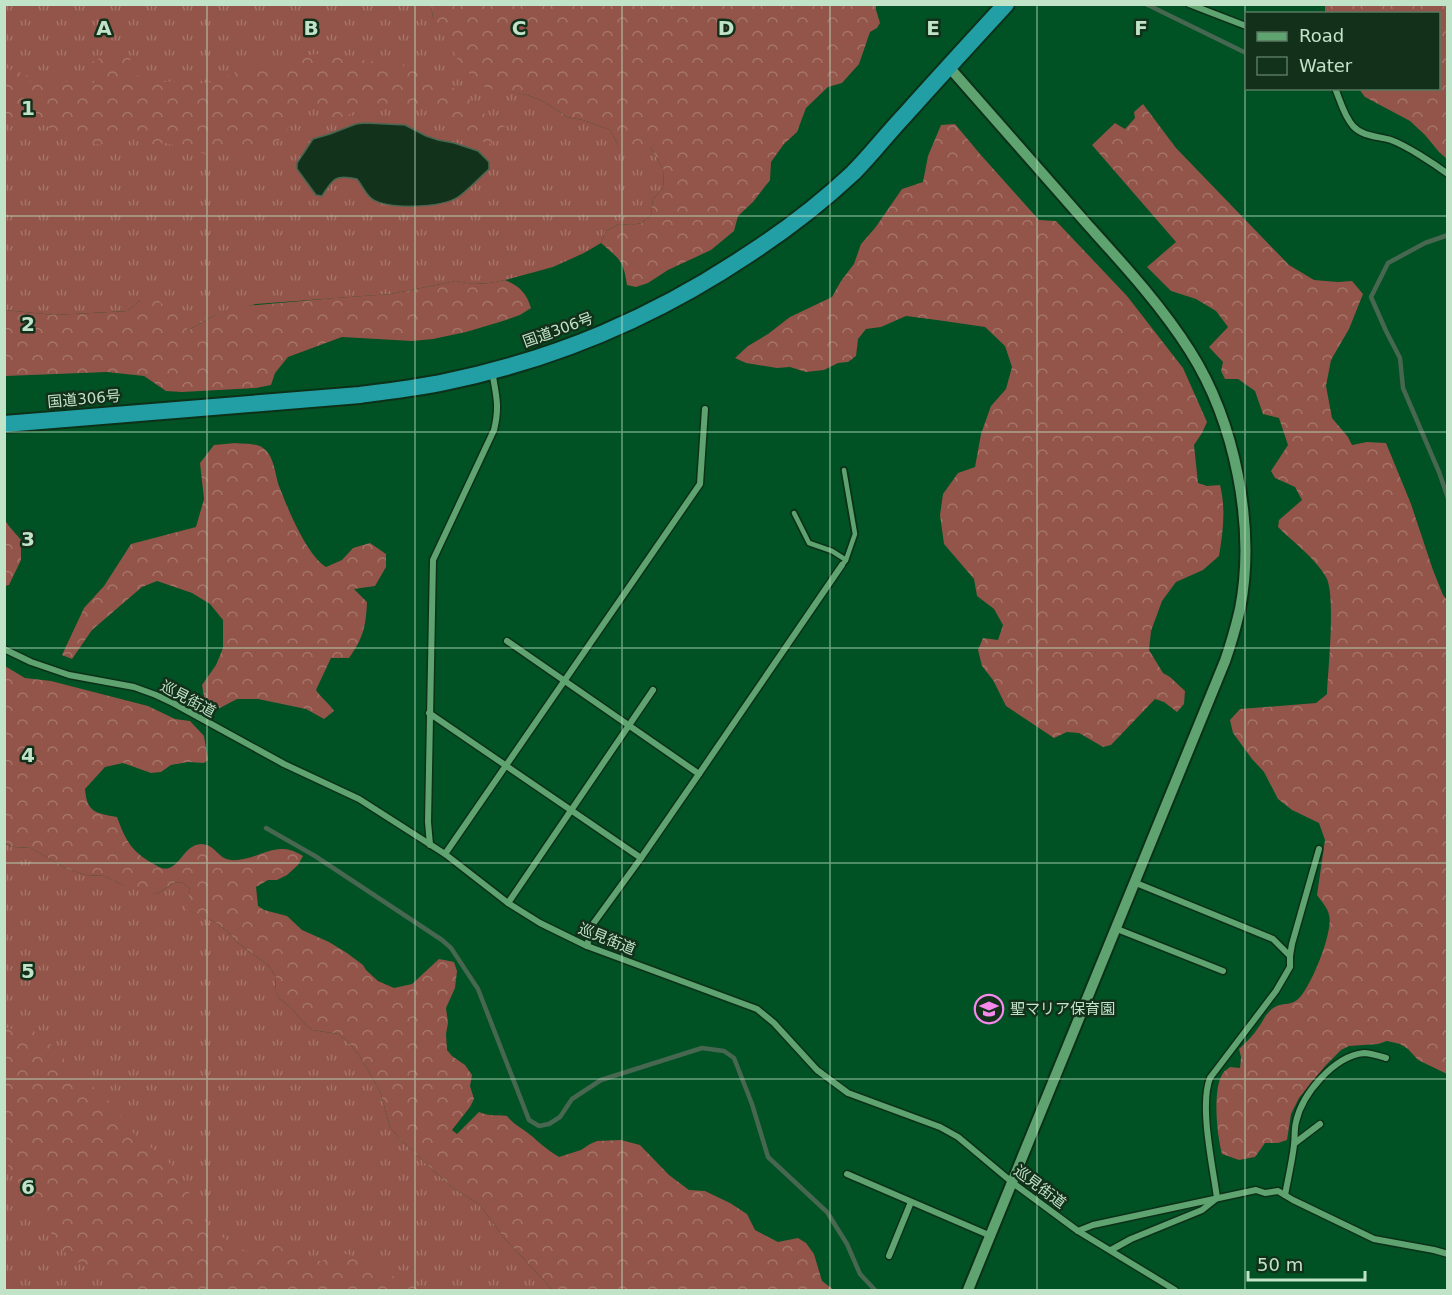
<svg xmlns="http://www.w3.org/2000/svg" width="1452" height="1295" font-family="'DejaVu Sans','Noto Sans JP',sans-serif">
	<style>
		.grass { fill: url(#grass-tufts) }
		.forest { fill: url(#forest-crowns) }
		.water { fill: #13321c; stroke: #476750; stroke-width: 1.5 }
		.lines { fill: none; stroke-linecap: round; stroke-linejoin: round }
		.stream { stroke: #476750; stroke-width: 4.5 }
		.service-casing { stroke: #0c3118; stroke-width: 8 }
		.minor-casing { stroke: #0c3118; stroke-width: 9 }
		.tertiary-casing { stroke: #0c3118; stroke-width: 14 }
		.trunk-casing { stroke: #0c3118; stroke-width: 20 }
		.service { stroke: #5fa370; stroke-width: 4.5 }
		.minor { stroke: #5fa370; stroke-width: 6 }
		.tertiary { stroke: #5fa370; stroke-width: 10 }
		.trunk { stroke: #229fa5; stroke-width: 16 }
		.grid { fill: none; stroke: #c1e3c8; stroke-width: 1.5; stroke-opacity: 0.55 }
		.labels { text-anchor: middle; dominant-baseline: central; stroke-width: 5; stroke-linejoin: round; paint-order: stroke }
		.street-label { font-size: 15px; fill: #c1e3c8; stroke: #13301b }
		.poi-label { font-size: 15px; fill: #c1e3c8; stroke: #13301b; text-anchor: start }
		.grid-label { font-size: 20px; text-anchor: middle; font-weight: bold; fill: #c1e3c8; stroke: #13301b; stroke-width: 5; stroke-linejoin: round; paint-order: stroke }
	</style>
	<defs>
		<pattern id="grass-tufts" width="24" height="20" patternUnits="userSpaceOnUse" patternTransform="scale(1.5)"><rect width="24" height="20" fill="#935449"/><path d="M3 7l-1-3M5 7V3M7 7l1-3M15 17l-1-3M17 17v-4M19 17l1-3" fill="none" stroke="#a5756a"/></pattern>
		<pattern id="forest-crowns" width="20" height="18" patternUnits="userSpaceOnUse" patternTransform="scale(1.5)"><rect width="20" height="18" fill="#935449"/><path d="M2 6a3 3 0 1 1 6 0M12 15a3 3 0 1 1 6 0" fill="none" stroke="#a5756a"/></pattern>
	</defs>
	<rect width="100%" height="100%" fill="#005123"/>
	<g class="grass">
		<path d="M5,5h426l2,13 74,73 20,4 18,7 22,15 16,3 27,10 8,15 32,2 14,23 -1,18 -10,11 -2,16 -9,8 -11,2 -12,-1 -13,7 -5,12 -17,10 -31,14 -48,13 -15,3 -17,1 -17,-3 -65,13 -135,10 -41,11 -28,16 -15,-25h-8l-24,-6 -12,11 -74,4 -49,-5z"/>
		<path d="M4,844l10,3 17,1 34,20 20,7 20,1 15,8 37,10 18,-12 8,1 7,6 -3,20 30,14 12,10 9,10 30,22 8,12 -1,12 4,9 10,8 16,18 7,6 27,4 11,10 11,14 19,33 10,36 9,11 36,34 17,15 28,18 24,33 49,52h-548z"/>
	</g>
	<g class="forest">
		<path d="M876,4v6l4,13 -3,5 -7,4 -11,32 -17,19 -14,4 -22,21 -9,24 -13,12 -13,18 -1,18 -17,22 -15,14 -4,15 -23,19 -43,20 -20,13 -12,4 -9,-2c-4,-26 -7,-25 -26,-42l5,-12 13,-7 12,1 11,-2 9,-8 2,-16 10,-11 1,-18 -14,-23h-7l-14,8 -11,-10 -8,-15 -27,-10 -16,-3 -22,-15 -18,-7 -41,-7 -23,-20 -30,-50 -2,-13z"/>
		<path d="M1325,5h122v154l-8,-7 -14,-17 -15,-14 -45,-24 -6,-8 79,-1v-74l-113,-1z"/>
		<path d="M317,54l96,13c14,4 19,8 30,15 11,7 22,12 32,22 2,2 4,5 6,7 8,7 17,8 24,16l-2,6 -12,11 -6,-1 -31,-19 -13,-16c-22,2 -43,-5 -65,-4 -16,1 -28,14 -39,14 -8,0 -13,-7 -19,-12l-14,5 -6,4 -9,11 -4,9 -7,6 -20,6 -12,5 -20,-1 -13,5 -48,-13 -17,2 -15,-6 -13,-1 -9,7h-10l-10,-2 -8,-5 -8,1 -15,-1c-16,-17 -14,-13 -36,-14 -7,0 -12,-4 -19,-4l-1,-51 2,-1 21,7 4,9c11,0 21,-4 33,-6l3,5 18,8 6,-3 4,-8 -4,-17c13,-10 25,-5 39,-5l3,12 8,9 -1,3 6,8c12,-9 26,-10 41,-8 6,0 12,2 19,1 15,-2 30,-10 42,-20l9,1 12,-1 21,1 14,-8z"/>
		<path d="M1143,104l33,44 113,117 25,15 24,2 14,-1 11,13 -14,35 -18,31 -5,26 6,32 16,19 4,8 15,-3 19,1 25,61 22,66 10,25 4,5v474l-29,-14 -10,-11 -8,-5 -13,-3 -9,3 -29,2 -8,4 -15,15 -27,33 -8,16 -4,26 -9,3h-13l-10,14 -16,3 -17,-6c-5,-18 -10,-65 1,-81 2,-3 5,-4 7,-6l10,1 1,-11 -2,-8c7,-7 14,-13 19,-21 4,-5 6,-11 10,-15 11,-13 20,-6 29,-13 13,-10 37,-69 32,-85 -1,-7 -8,-14 -12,-20l8,-55 -6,-17 -27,-13 -14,-11 -14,-27 -12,-13 -19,-26 -3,-13 10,-11 76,-6 11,-9c1,-24 9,-100 -1,-117 -12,-20 -32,-34 -48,-50l1,-7 23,-20 -7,-13 -20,-9 -4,-7 17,-26 -9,-27 -16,-4 -8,-23 -17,-12h-13l-4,-8 2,-9 -14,-15 19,-20 -12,-16 -20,-12 -25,-8 -24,-24 29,-25 -84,-97 23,-22 10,6 10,-11 -1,-6z"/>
		<path d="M955,124l25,30 59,66 17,1 71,75 56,72 24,54 -5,11 -8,12 4,38 9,3 13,-1c6,24 3,47 -1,71l-16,14 -27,12 -14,19 -11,30 -2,19 14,23 7,4 15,14 -1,13 -7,8 -13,-10 -9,-3 -44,46 -8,2 -24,-14 -12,-1 -13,6 -48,-32 -13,-26 -11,-14 -4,-16 5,-12 15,2 5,-15 -9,-16 -17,-13 -3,-17 -30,-35 -4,-29 3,-21 15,-21 17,-6 6,-33 10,-28 15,-17 6,-22 -7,-21 -20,-19 -48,-7 -31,-4 -25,11 -15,2 -8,10 -2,17 -8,6 -10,1 -14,7 -18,2 -16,-5 -13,1 -31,-5 -11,-5 13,-12 20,-12 22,-17 42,-20 9,-16 13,-17 7,-20 14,-16 27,-39 21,-7 5,-26 13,-31z"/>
		<path d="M505,280c14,6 21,12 26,28l-11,7 -17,6 -37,11 -33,7 -21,2 -70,-4 -54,20 -13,16 -4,12 -15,3 -74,4 -16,-1 -22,-15 -37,-4 -102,4v-66l49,5 74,-4 12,-11h18l6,6h8l14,6 1,19 28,-16 18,-8 102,-9 56,-4 65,-13 18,3 16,-1z"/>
		<path d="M235,443c8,1 22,0 28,5 11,7 12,26 16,38 9,23 27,68 47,81l16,-7 11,-12 17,-5 16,11v13l-11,19 -21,3 13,13c-1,24 -4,37 -18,56h-18l-15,32c5,8 13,13 18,21l-10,8 -18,-10 -48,-10h-21l-19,10 -13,-6 -3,-18 14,-20 7,-17v-28l-13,-16 -18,-11 -35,-12 -15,6 -50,43 -20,29 -10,-4 22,-47 20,-22 27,-42 65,-17 8,-28 -4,-36 14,-18z"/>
		<path d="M4,519l5,7 12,14v20l-12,25 -4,1z"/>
		<path d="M5,666l20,12 26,3 97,25 27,13 15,2 14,15 4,24 -4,3 -16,-1 -17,3 -10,7 -10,1 -28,-10 -18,4 -20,22c2,24 11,24 32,28 8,22 14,34 35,46 6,3 10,7 17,5 13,-5 16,-23 32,-24 16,0 16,18 36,16 26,-2 39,-21 66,-4l-5,9 -11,10 -10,5h-9l-12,7 2,19 6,4 23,6 15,14 27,12 18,11 16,12 3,5 12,11 16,7 18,-4 27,-25 15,3 3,9 -2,17 -9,20 2,15 -2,11 1,16 5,6 13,9 7,10 -2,11 4,13 -4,8 -18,23 5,4 22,-22c12,5 16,2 28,4 9,11 16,12 26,21 10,9 15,13 26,20l22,-7 9,-6 7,-3 24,-1 19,5 29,30 20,15 16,1 25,12 17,11 8,16 23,12 20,-4 8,5 8,11 8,27 12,9h-281l-49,-52 -24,-33 -28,-18 -17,-15 -36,-34 -9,-11 -10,-36 -19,-33 -11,-14 -11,-10 -27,-4 -7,-6 -16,-18 -10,-8 -4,-8 1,-13 -8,-12 -30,-22 -9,-10 -12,-10 -31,-14 4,-20 -7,-6 -8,-1 -18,12 -18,-3 -19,-7 -15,-8 -20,-1 -20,-7 -34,-20 -17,-1 -9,-3z"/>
		<path d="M25,1024l34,27 16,25 17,10 22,20 12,21 24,20 11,7 19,21 9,18 6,15 19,24 36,22 15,-2 8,-11 13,11 19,8 17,1 11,-6 13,-1 25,8 14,7 9,8 27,13h-302l-2,-7 -22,-16 -17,-5 -17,-13 -22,-36 -15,-20 -19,-33v-133l6,2z"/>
	</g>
	<path class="water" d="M365,123l40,2 21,11 12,4 16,3 24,8 11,11v7c-9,8 -22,22 -31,28 -17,11 -72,13 -87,1 -6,-5 -9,-13 -14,-19 -21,-5 -24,-1 -35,17l-6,-1 -19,-26v-6l16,-24 17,-5 26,-10z"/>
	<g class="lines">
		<g class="stream">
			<path d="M1146,4l100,49"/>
			<path d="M1448,235l-23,8 -37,20 -17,34 15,34 14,27 3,30 36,84 9,26"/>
			<path d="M266,828l49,28 127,84 9,8 27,41 51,131 10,6 10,-2 11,-7 12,-18 29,-19 101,-32 22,3 10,7 18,46 16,53 59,55 20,32 13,30 15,16"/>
		</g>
		<g class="service-casing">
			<g id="service">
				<path d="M794,513l15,30 23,8 14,9"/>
				<path d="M842,565l4,-5 9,-26 -11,-64"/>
			</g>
		</g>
		<g class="minor-casing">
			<g id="minor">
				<path d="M1189,4l57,22"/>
				<path d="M1335,88c5,12 9,28 18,38 10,11 25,10 38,14 16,6 42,23 57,34"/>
				<path d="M507,641l192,133"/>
				<path d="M4,649l27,13 38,13 65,12 22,8 17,8 111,61 75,35 86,55 63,49 32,20 47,23 170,63 17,14 43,47 31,23 92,34 18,10 55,46 65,48 97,59"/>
				<path d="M429,713l212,145"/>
				<path d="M430,845l-2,-23 5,-262 61,-130c6,-24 2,-35 -2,-59"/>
				<path d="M445,854l255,-370 5,-75"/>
				<path d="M1136,883l137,56 17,17"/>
				<path d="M508,903l145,-213"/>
				<path d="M1117,929l106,42"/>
				<path d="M587,946l6,-22 48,-66 58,-84 143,-209"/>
				<path d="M1295,1143l25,-19"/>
				<path d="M847,1174l144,62"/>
				<path d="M1285,1195c3,-16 7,-33 9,-50 1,-7 0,-15 2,-23 6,-28 38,-66 68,-69 7,0 15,3 22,5"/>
				<path d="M1078,1231l15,-6 163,-35 9,3 13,-2 15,9 81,39 60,11 14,4"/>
				<path d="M1111,1250l20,-11 71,-29 15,-12c-4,-31 -18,-92 -7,-120l66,-87 14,-24v-11l2,-12 27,-95"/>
				<path d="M889,1256l22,-54"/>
			</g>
		</g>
		<g class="tertiary-casing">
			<path id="tertiary" d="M949,67c46,52 92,104 138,157 36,40 74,81 103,127 45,71 66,175 50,258 -4,17 -9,35 -15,52l-257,629"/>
		</g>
		<g class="trunk-casing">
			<path id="trunk" d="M4,424l356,-29c29,-4 57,-7 85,-13 112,-23 210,-65 304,-128 37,-24 72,-51 104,-81 18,-18 34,-39 52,-58 33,-37 67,-74 101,-111"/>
		</g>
		<use href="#service" class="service"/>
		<use href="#minor" class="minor"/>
		<use href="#tertiary" class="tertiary"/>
		<use href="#trunk" class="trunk"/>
	</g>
	<path class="grid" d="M207,4v1286M415,4v1286M622,4v1286M830,4v1286M1037,4v1286M1245,4v1286M4,216h1444M4,432h1444M4,648h1444M4,863h1444M4,1079h1444"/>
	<defs>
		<g id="school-ring" transform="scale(1.5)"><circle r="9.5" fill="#13301b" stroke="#f788ec" stroke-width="1.5"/><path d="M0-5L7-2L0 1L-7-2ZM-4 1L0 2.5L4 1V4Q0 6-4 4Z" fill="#f788ec"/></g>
	</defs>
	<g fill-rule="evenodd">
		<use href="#school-ring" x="989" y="1009"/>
	</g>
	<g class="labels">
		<g class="street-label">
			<text transform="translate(558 330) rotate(-20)">国道306号</text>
			<text transform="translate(84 399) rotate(-5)">国道306号</text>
			<text transform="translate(188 699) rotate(28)">巡見街道</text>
			<text transform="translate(607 939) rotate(22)">巡見街道</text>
			<text transform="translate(1040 1187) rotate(37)">巡見街道</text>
		</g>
		<g class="poi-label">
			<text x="1010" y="1009">聖マリア保育園</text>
		</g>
	</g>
	<g class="grid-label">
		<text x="104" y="35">A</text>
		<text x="311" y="35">B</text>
		<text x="519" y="35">C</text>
		<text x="726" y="35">D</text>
		<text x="933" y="35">E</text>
		<text x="1141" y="35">F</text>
		<text x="28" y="115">1</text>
		<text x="28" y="331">2</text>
		<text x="28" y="546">3</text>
		<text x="28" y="762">4</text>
		<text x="28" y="978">5</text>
		<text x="28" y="1194">6</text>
	</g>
	<rect width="1452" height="1295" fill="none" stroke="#c1e3c8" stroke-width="12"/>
	<rect x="1245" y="12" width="195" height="78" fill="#13301b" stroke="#597860" stroke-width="1.5"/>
	<rect x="1257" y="32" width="30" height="9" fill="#5fa370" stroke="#597860" stroke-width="1.5"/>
	<text x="1299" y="42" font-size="18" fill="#c1e3c8">Road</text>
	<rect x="1257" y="57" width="30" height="18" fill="#13321c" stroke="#597860" stroke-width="1.5"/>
	<text x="1299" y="72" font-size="18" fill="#c1e3c8">Water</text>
	<path d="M1248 1271v9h117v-9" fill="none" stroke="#c1e3c8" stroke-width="3"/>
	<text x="1257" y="1271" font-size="18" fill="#c1e3c8" stroke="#13301b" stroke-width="4.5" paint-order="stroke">50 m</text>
</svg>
